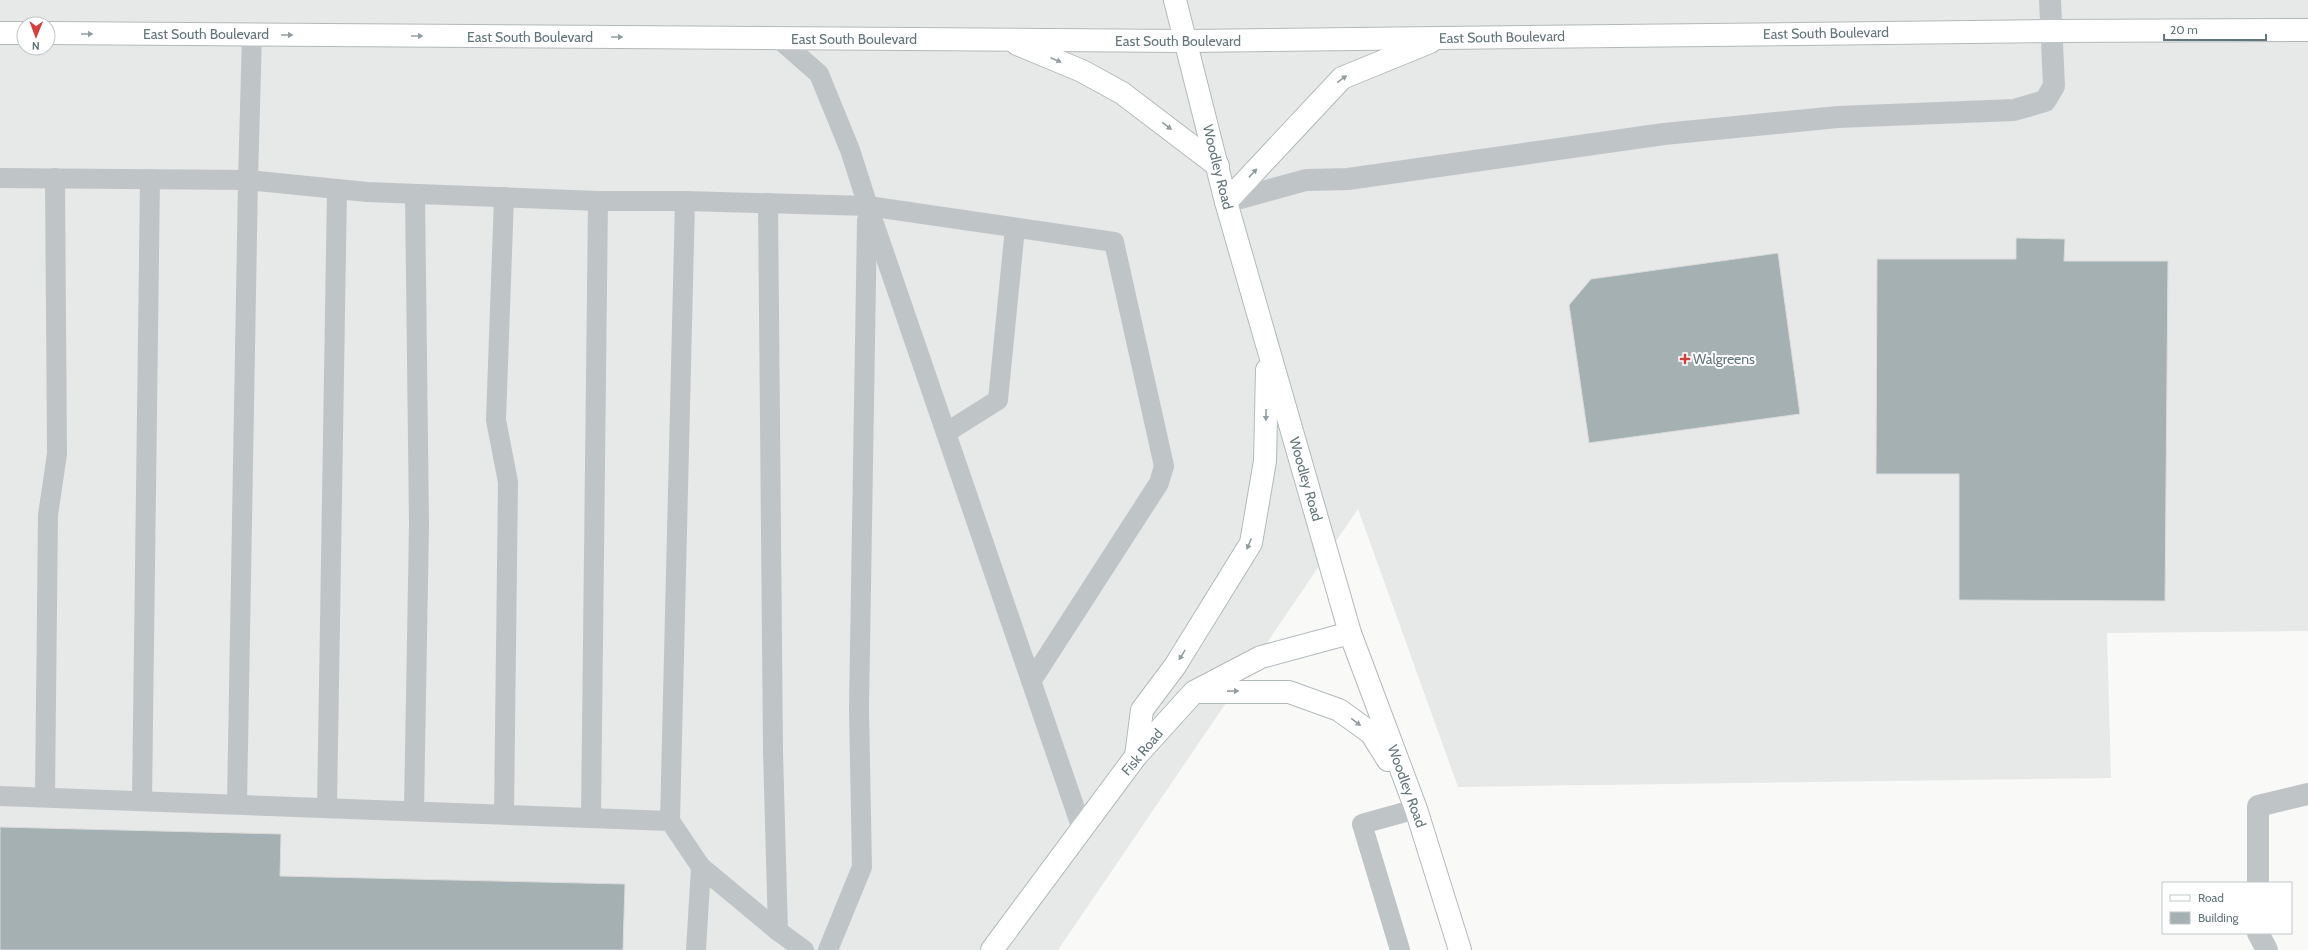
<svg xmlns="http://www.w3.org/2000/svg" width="2308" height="950" font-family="Cabin,sans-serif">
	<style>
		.built { fill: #e7e9e8; fill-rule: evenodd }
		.building { fill: #a4b0b2; stroke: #dbdbda }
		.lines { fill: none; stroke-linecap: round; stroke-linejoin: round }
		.secondary-casing { stroke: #b2babc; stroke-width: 24 }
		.highway-casing { stroke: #b3b9ba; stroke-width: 24 }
		.lane { stroke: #bfc5c7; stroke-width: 20 }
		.street { stroke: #bfc5c7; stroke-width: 22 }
		.secondary { stroke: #fff; stroke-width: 22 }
		.highway { stroke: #fff; stroke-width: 22 }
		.oneway { fill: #929ea1 }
		.poi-dot { fill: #d14041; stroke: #fff; stroke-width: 1.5 }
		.labels { text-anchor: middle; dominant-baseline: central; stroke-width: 4; stroke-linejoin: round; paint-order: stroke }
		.street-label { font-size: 14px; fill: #637579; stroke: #fff }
		.poi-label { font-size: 14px; fill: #637579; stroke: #fff; text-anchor: start }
	</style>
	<rect width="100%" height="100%" fill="#f9f9f8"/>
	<path class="built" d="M0,0h2308v631l-201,2 4,145 -653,9 -100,-278 -300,441h-1058zM24,24h24v24h-24z"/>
	<g class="building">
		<path d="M2016,238l49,1 -1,22h104l-3,340 -206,-1v-126h-83l1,-215h139z"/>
		<path d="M1778,253l22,161 -211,29 -20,-138 22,-26z"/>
		<path d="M0,827l281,7 -1,42 345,8 -2,66h-623z"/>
	</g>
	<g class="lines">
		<g class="secondary-casing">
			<g id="secondary">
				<path d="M1175,0l51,202 124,431 66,176 44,141"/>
				<path d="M1199,692h90l50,18 32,23 17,27"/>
				<path d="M1136,756l6,-46 33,-44 76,-123 14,-82 2,-91"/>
				<path d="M992,950l144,-194 58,-64 67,-35 89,-24"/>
			</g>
		</g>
		<g class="highway-casing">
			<g id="highway">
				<path d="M0,33h24"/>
				<path d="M48,33l1138,8 865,-10 257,-1"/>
				<path d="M1017,44l65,27 40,22 96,73"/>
				<path d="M1226,202l116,-124 88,-36"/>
			</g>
		</g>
		<g class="lane">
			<path d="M778,38l41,36 31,76 18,56 214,623"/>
			<path d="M0,178l248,2 4,-145"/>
			<path d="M768,203l5,549 5,179 26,19"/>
			<path d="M947,432l51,-32 17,-172"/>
			<path d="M0,796l670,25 31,46"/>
			<path d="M45,797l3,-282 9,-61 -2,-276"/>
			<path d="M142,800l8,-621"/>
			<path d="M237,804l11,-624 119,12 231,9h87l183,5 246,36 50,224 -5,17 -127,197"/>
			<path d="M327,807l10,-618"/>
			<path d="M414,810l5,-286 -4,-330"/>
			<path d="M504,814l4,-332 -12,-62 8,-223"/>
			<path d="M591,817l7,-616"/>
			<path d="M670,821l15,-620"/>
			<path d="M696,950l5,-83 77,64"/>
			<path d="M828,950l34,-83 -3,-158 8,-489"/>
			<path d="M1400,950l-38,-126 54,-15"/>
		</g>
		<g class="street">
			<path d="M1226,202l80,-22 42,-1 316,-45 174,-17 176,-7 31,-9 9,-15 -4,-86"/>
			<path d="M2258,883v-77l50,-12"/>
			<path d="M2258,933l9,17"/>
		</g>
		<use href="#secondary" class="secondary"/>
		<use href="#highway" class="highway"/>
	</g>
	<defs><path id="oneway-solid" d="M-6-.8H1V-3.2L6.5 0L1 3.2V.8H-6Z"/></defs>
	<g class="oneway">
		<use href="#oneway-solid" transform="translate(87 34)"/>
		<use href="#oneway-solid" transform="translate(287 35)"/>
		<use href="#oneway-solid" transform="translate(417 36)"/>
		<use href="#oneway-solid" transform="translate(617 37)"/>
		<use href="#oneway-solid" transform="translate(1056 60) rotate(23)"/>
		<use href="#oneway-solid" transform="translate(1342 79) rotate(-36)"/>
		<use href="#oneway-solid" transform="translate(1167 126) rotate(38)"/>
		<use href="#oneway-solid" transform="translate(1253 173) rotate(-47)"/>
		<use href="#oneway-solid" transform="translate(1266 415) rotate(91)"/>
		<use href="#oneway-solid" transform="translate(1249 544) rotate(113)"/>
		<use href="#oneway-solid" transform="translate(1182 655) rotate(122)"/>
		<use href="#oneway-solid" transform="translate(1233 691) rotate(-1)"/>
		<use href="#oneway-solid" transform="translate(1356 722) rotate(37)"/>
	</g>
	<path class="poi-dot" d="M1683 353h4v4h4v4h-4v4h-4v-4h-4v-4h4z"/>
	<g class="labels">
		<g class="street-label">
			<text transform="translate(1826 33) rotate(-1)">East South Boulevard</text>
			<text x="206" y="34">East South Boulevard</text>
			<text x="530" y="37">East South Boulevard</text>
			<text transform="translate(1502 37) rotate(-1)">East South Boulevard</text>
			<text x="854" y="39">East South Boulevard</text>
			<text x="1178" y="41">East South Boulevard</text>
			<text transform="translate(1218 167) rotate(76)">Woodley Road</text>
			<text transform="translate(1306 479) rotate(74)">Woodley Road</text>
			<text transform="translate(1142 752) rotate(-50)">Fisk Road</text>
			<text transform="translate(1407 786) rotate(70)">Woodley Road</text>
		</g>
		<g class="poi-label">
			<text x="1693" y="359">Walgreens</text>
		</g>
	</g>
	<rect x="2162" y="882" width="130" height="52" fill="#ffffff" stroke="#c1c8c9"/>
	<rect x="2170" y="895" width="20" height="6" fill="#ffffff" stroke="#c1c8c9"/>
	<text x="2198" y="902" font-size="12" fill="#637579">Road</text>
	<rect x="2170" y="912" width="20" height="12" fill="#a4b0b2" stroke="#c1c8c9"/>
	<text x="2198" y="922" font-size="12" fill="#637579">Building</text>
	<g transform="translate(36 36) rotate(181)"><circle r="19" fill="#ffffff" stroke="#c1c8c9"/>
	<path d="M0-3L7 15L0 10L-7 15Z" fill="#d14041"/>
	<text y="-6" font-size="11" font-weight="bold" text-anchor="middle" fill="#637579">N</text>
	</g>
	<path d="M2164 34v6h102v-6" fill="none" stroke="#637579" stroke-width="2"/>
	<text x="2170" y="34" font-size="12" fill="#637579" stroke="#ffffff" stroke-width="3" paint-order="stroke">20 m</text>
</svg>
